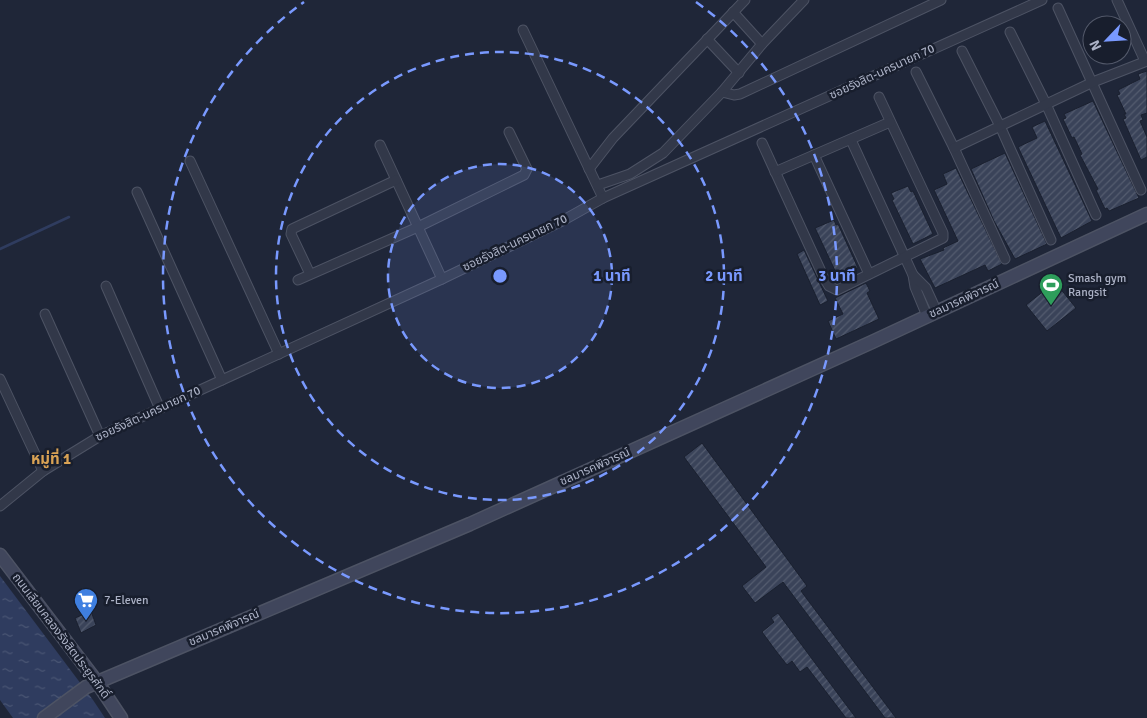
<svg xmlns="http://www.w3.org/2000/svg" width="1147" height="718" font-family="Signika,'Noto Sans Thai',sans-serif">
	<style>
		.water { fill: url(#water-ripples) }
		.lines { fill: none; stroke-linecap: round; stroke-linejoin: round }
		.stream { stroke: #2f3c5f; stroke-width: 2.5 }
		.building { fill: url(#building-hatch); stroke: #1a202f }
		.street-casing { stroke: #4d5364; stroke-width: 11 }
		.secondary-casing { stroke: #4d5364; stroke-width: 15 }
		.street { stroke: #323849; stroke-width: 9 }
		.secondary { stroke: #40465c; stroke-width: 12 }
		.ring { fill: none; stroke: #7999fe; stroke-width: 2.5; stroke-dasharray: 9 6 }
		.labels { text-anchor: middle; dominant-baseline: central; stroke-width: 5; stroke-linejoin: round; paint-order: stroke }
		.street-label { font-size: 12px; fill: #acb2c6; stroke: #181e2d }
		.poi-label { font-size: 12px; fill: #acb2c6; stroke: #181e2d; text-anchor: start }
		.quarter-label { font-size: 15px; font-weight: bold; fill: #d9a254; stroke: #181e2d }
		.centre { fill: #7999fe; stroke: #181e2d; stroke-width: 2.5 }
		.ring-label { font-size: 15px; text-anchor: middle; font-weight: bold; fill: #7999fe; stroke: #181e2d; stroke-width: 5; stroke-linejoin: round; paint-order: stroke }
	</style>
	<defs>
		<pattern id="water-ripples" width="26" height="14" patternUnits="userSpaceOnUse" patternTransform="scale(1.25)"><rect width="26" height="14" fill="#2f3c5f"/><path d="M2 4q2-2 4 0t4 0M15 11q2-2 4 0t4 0" fill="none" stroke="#4a5674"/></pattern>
		<pattern id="building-hatch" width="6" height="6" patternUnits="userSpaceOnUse" patternTransform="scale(1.25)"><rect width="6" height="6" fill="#3a4359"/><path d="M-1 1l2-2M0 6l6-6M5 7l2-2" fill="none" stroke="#545c6f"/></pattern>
	</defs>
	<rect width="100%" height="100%" fill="#1f2638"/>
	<path class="water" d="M0,576l93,124 12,18h-92l-13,-18z"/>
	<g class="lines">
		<path class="stream" d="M0,249l69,-32"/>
	</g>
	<g class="building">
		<path d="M1147,71v42l-6,2 2,5 -3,1 7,16v20l-6,3 -18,-41 3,-1 -2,-4h2l-9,-19 3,-1 -2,-4 22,-11 -2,-5z"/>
		<path d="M1093,101l46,97 -30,13 -2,-3 -2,1 -9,-19 2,-1 -18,-34 2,-1 -8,-17 -2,1 -9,-19 3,-1 -2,-4z"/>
		<path d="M1045,121l47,100 -31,17 -43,-91 19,-9 -5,-11z"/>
		<path d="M1005,153l42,91 -32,15 -21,-38 -23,-52z"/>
		<path d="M956,168l46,96 -14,7 -3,-6 -50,23 -15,-29 24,-9 -1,-2 15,-7 -24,-51 13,-6 -4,-10z"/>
		<path d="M908,186l3,6 2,-1 20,43 -20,10 -21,-44 2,-1 -3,-6z"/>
		<path d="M834,220l2,5 2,-1 20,44 -20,9 -23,-49z"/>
		<path d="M804,250l24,51 -8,4 -23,-51z"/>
		<path d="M1055,282l21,26 -29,23 -21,-26z"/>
		<path d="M866,283l4,8 -3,2 12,26 -43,20 -8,-18 15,-7 -8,-16z"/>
		<path d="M702,443l105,143 -6,5 95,127h-11l-102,-136 -28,21 -13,-17 24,-19 -82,-110z"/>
		<path d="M91,611l5,14 -15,8 -6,-15z"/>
		<path d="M778,613l60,81 18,24h-10l-39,-51 -7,5 -8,-11 -5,4 -11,-14 -14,-19 12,-10 -3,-4z"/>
	</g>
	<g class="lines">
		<g class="street-casing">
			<g id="street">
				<path d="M1117,0l28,61"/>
				<path d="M1058,8l83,182"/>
				<path d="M733,12l29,32"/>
				<path d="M523,30l80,168"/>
				<path d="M1010,32l36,72 50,111"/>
				<path d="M707,39l32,34"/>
				<path d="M962,51l38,75 51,114"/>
				<path d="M916,72l38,76 51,111"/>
				<path d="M722,92l12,3 6,-1 201,-94"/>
				<path d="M851,140l62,135 2,12 12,29"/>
				<path d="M762,143l62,135 5,8 8,4 106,-52v-5l-64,-136"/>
				<path d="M380,145l62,134"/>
				<path d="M954,148l139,-66 54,-21"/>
				<path d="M814,155l55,119"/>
				<path d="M190,161l89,193"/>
				<path d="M589,169l24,-31 132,-138"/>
				<path d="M775,172l115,-50"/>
				<path d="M598,185l32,-11 33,-21 59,-61 40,-48 42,-44"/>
				<path d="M137,192l85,188"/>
				<path d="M310,274l-19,-40 1,-5 104,-49"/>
				<path d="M913,275l13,13 11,24"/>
				<path d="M298,280l120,-53 106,-52 3,-6 -18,-37"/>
				<path d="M106,286l54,123"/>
				<path d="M45,314l55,122"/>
				<path d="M0,379l43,92"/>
				<path d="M0,506l43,-35 57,-35 342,-157 120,-58 41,-23 439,-198"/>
			</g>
		</g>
		<g class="secondary-casing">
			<g id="secondary">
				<path d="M0,555l97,127 24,36"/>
				<path d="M44,718l42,-31 384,-163 402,-182 275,-128"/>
			</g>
		</g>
		<use href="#street" class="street"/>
		<use href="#secondary" class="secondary"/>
	</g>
	<circle cx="500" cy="276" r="112" fill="#7999fe" fill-opacity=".12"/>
	<g class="ring">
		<circle cx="500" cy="276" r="112"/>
		<circle cx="500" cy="276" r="224"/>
		<path d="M696 2A337 337 0 1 1 304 2"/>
	</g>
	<defs>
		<g id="stadium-pin" transform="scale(1.25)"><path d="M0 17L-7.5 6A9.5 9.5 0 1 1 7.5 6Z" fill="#2e9e5b" stroke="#181e2d"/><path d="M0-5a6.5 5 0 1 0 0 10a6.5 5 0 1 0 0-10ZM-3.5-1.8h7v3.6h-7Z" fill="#fff"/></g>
		<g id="supermarket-pin" transform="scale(1.25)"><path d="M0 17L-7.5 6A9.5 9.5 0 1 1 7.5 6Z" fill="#3f7fe0" stroke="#181e2d"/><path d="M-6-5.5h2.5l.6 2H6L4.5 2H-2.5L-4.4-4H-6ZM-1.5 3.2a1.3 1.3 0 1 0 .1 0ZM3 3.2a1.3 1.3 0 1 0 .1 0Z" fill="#fff"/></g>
	</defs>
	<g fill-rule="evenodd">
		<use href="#stadium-pin" x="1051" y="285"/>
		<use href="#supermarket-pin" x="86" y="600"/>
	</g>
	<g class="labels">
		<g class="street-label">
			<text transform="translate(882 72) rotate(-25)">ซอยรังสิต-นครนายก 70</text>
			<text transform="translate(515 243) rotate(-26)">ซอยรังสิต-นครนายก 70</text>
			<text transform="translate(964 299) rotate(-25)">ชลมารคพิจารณ์</text>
			<text transform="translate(148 414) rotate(-25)">ซอยรังสิต-นครนายก 70</text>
			<text transform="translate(595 467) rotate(-24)">ชลมารคพิจารณ์</text>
			<text transform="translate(224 628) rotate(-23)">ชลมารคพิจารณ์</text>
			<text transform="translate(61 636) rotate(53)">ถนนเลียบคลองรังสิตประยูรศักดิ์</text>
		</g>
		<g class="poi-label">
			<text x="1068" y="278">Smash gym<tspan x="1068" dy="14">Rangsit</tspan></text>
			<text x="104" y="600">7-Eleven</text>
		</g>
		<g class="quarter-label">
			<text x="51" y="459">หมู่ที่ 1</text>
		</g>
	</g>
	<circle cx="500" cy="276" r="8" class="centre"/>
	<g class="ring-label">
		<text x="612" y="281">1 นาที</text>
		<text x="724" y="281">2 นาที</text>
		<text x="837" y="281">3 นาที</text>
	</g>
	<g transform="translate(1107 40) rotate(245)"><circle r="24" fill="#181e2d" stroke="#53596a"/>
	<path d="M0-4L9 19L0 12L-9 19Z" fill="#7999fe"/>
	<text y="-8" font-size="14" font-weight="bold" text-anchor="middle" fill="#acb2c6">N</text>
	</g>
</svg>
